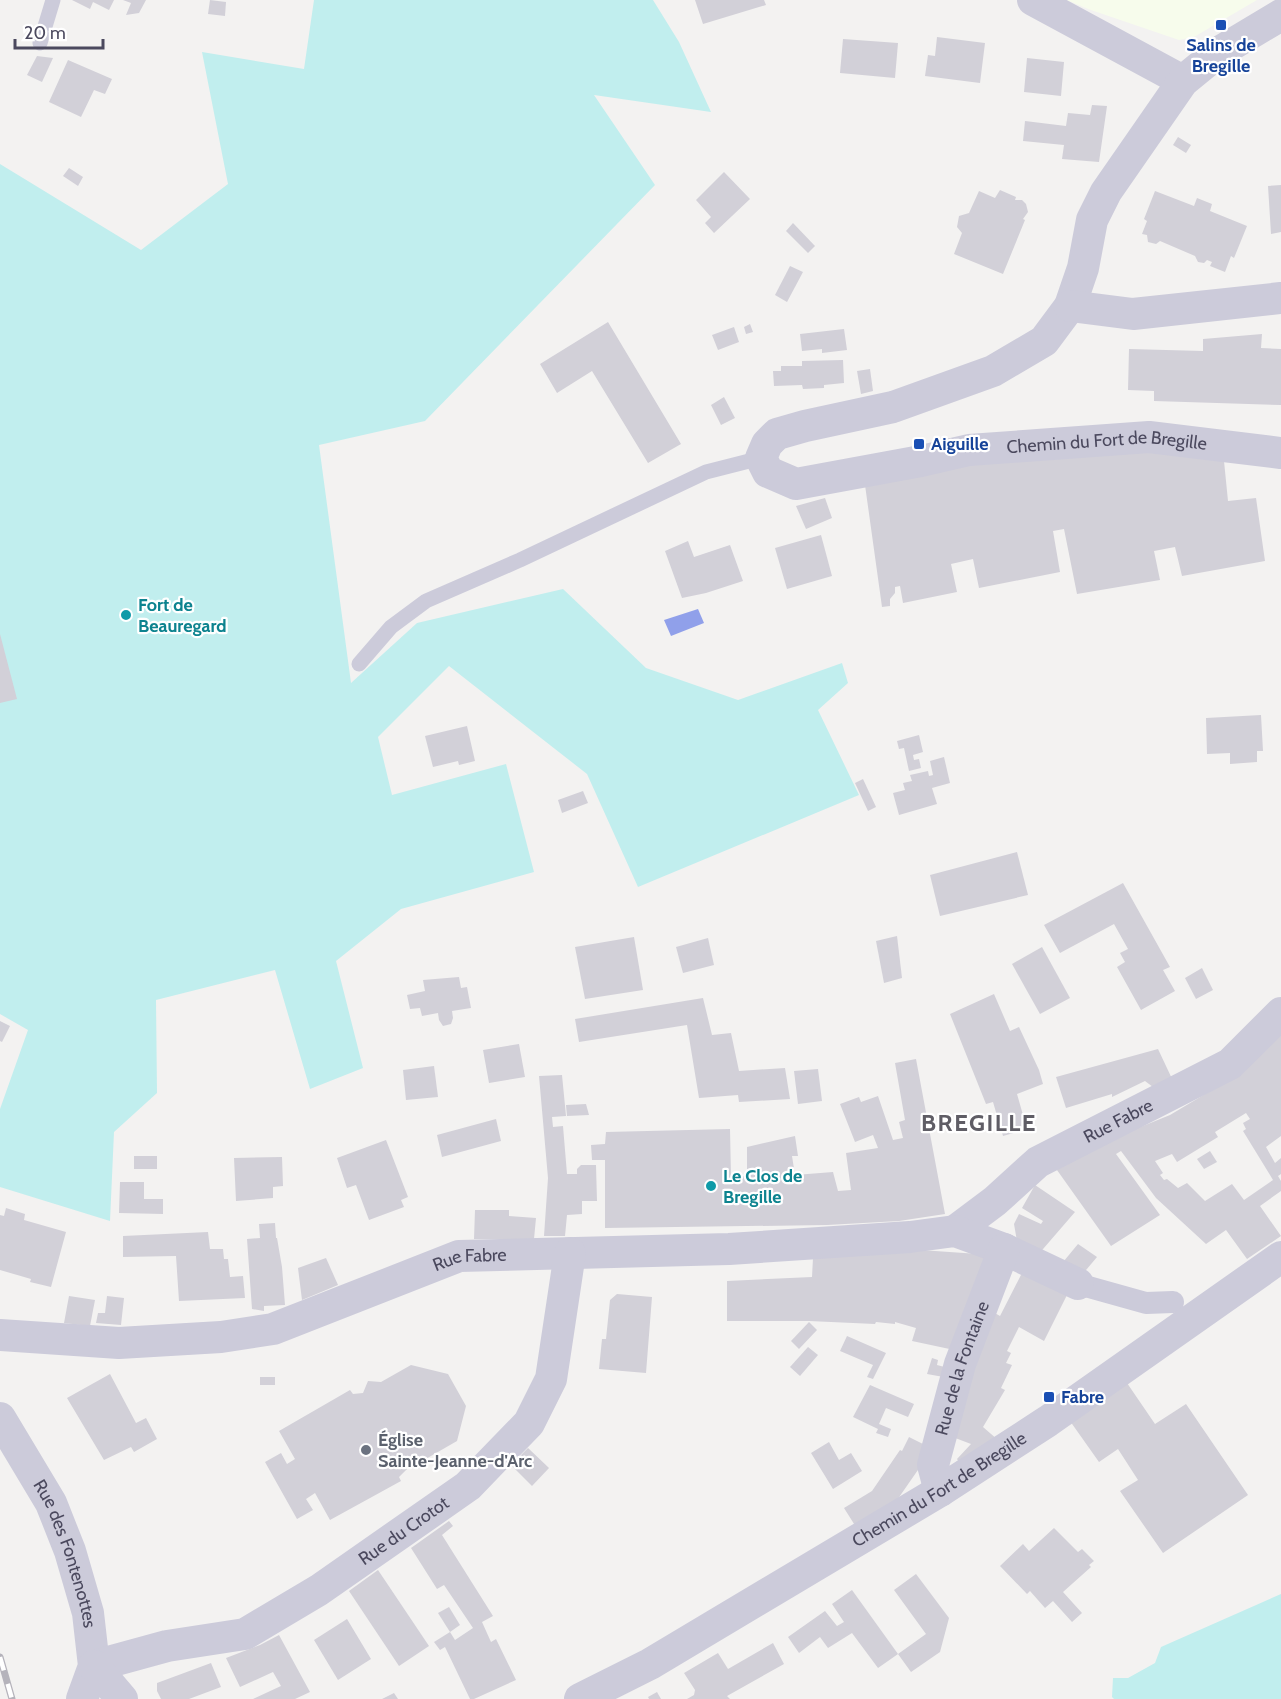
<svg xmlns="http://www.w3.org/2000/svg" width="1281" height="1699" font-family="Cabin,sans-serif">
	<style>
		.commercial { fill: #f7fcec }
		.green { fill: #c1eeee }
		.water { fill: #90a0ea }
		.building { fill: #d2d0d8; fill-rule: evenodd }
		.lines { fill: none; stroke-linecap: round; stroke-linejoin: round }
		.service { stroke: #cccbda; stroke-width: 15 }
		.pedestrian { stroke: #cccbda; stroke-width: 22 }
		.minor { stroke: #cccbda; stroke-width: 32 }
		.rail-casing { stroke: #b5b3bb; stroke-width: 7 }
		.rail { stroke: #fff; stroke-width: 4.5; stroke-dasharray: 14; stroke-linecap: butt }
		.transit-dot { fill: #1a4fb4; stroke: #fff; stroke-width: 2 }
		.culture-dot { fill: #0f9aa8; stroke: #fff; stroke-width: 2 }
		.worship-dot { fill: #6b7280; stroke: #fff; stroke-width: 2 }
		.labels { text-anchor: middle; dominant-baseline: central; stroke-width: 4.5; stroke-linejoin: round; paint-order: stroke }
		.transit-label { font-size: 18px; font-weight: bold; fill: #164399; stroke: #fff; text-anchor: start }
		.street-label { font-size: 18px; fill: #4b495e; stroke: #fff }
		.culture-label { font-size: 18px; font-weight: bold; fill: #0d838f; stroke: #fff; text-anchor: start }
		.worship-label { font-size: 18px; font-weight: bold; fill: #5b616d; stroke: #fff; text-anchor: start }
		.district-label { font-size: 24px; font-weight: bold; letter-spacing: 1.5px; fill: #5f5d65; stroke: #fff }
	</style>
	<rect width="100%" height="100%" fill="#f3f2f1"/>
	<path class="commercial" d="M1067,0h190l-63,37 -15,3 -91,-31z"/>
	<g class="green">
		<path d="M314,0h339l26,42 32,70 -117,-17 61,90 -230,236 -106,24 32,238 66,-60 146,-34 83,79 92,32 104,-37 6,20 -30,27 41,85 -221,92 -51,-113 -138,-108 -71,71 14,58 114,-31 28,108 -133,37 -65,52 27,107 -53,21 -35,-119 -119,30 1,93 -43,39 -4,89 -110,-34v-78l28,-79 -28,-16v-850l141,86 87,-66 -26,-132 102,17z"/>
		<path d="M1281,1594v105h-167l-2,-2 1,-19h15l27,-15 6,-16z"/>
	</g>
	<path class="water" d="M698,609l6,14 -33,13 -7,-16z"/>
	<g class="building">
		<path d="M72,0h42l-5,10 -16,-8 -3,7z"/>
		<path d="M123,0h23l-7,13 -13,2 5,-12z"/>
		<path d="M210,0l16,2 -1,14 -17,-2z"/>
		<path d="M695,0h69l2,5 -63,19z"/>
		<path d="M937,37l48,6 -5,40 -55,-7 3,-21 7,1z"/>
		<path d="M843,39l55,4 -3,35 -55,-5z"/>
		<path d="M37,56l16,2 -11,24 -15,-7z"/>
		<path d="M1027,58l37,4 -3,34 -37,-4z"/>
		<path d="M68,60l44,19 -7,15 -11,-4 -13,27 -32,-15z"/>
		<path d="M1092,105l15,1 -8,56 -37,-3 2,-14 -41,-4 2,-20 41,5 2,-13 22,2z"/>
		<path d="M1178,137l13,8 -5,8 -13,-8z"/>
		<path d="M69,168l14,9 -5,9 -15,-10z"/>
		<path d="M724,172l26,27 -36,34 -9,-10 6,-6 -15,-17z"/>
		<path d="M1281,185v47l-10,2 -3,-48z"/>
		<path d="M1000,190l16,7 -1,3h7l4,4 2,8 -5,7 2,1 -22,54 -49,-20 8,-21 -5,-6 2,-11 10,-3 10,-22 16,7z"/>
		<path d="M1155,191l39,15 3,-8 15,6 -2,7 37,15 -13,32 -3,-2 -6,16 -15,-6 2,-4 -5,-2 -3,3 -6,-1 -3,-6 -35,-15 -4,3 -8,-2 -1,-7 -5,-1 5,-13 -3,-2z"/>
		<path d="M793,223l22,23 -7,7 -22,-22z"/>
		<path d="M790,266l13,6 -16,30 -12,-7z"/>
		<path d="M608,322l73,122 -33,19 -56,-92 -35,22 -17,-29z"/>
		<path d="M750,324l3,8 -7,2 -2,-7z"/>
		<path d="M734,327l5,15 -21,8 -6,-15z"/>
		<path d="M844,329l3,21 -25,3v-4l-20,2 -2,-17z"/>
		<path d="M1262,334l-1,14 20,1v56l-127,-4v-10l-26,-1 1,-41 74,2v-12z"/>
		<path d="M843,360l1,23 -20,2v3l-21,1 -1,-4 -28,1 -1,-15h8v-5h21v-5z"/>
		<path d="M870,369l3,22 -12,3 -4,-23z"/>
		<path d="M724,397l11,21 -14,7 -10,-20z"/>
		<path d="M1151,452l73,9 4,40 28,-3 9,63 -83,15 -7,-29 -21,4 6,29 -83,14 -13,-65 -11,2 7,41 -81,16 -6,-29 -22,5 6,28 -54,11 -3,-17 -5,1v6l-5,6v7l-8,1 -17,-122 98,-22z"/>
		<path d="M825,498l7,20 -26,11 -10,-23z"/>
		<path d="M821,535l11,41 -45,13 -12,-41z"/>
		<path d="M688,541l6,16 36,-12 13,36 -37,12 -24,5 -17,-47z"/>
		<path d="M0,634l17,65 -17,4z"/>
		<path d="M1261,715l2,36h-6v11l-27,2v-11l-23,1 -1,-36z"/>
		<path d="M467,726l8,35 -16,4 -1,-4 -25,6 -8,-31z"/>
		<path d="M919,735l4,17 -10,3 1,5 5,-1 2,9 -12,3 -5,-23 -5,1 -2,-8z"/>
		<path d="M944,757l6,26 -18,5 5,16 -38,11 -6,-22 12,-3 -2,-7 9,-2 -2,-6 18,-4 1,5 4,-1 -3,-14z"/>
		<path d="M863,779l13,28 -8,4 -13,-28z"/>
		<path d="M583,791l5,12 -26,10 -4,-13z"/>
		<path d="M1017,852l11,43 -88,21 -10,-41z"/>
		<path d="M1123,883l47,84 -7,3 12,21 -34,19 -24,-43 8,-5 -5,-9 8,-4 -14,-25 -54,29 -16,-28z"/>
		<path d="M897,936l5,42 -18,5 -8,-42z"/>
		<path d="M634,937l9,53 -58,9 -10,-52z"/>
		<path d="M708,938l6,27 -31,8 -7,-26z"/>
		<path d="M1042,947l28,51 -30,16 -28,-50z"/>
		<path d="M1202,968l11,22 -17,9 -11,-21z"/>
		<path d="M459,977l2,11 6,-1 4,21 -19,3 1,7 -2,6 -8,2 -4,-6 -1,-7 -16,3 -2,-8 -10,1 -3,-14 18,-4 -2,-11z"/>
		<path d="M994,994l16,37 9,-4 20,43 4,14 -26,10 10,35 -24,7 -10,-34 -7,2 -36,-90z"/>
		<path d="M703,998l9,37 19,-2 8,38 46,-3 5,31 -51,3 -1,-7 -39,3 -12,-73 -108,17 -4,-23z"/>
		<path d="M0,1021l10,5 -8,16 -2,-1z"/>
		<path d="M1281,1032v104l-15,11 9,16 6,-5v16l-3,2 3,5v10l-21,15 21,30 -34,23 -21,-29 -20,14 -50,-46 -35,-47 -5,3 44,61 -49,31 -59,-83 118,-48 57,-34zM1246,1113l4,6 -7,4 3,6 -3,2 30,49 -29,20 -12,-16 -27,17 -18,-18 -9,5 -11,-9 -3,1 -4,-5 3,-2 -8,-12 17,-7 5,8 41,-25 -3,-5z"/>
		<path d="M519,1044l6,33 -36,6 -6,-33z"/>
		<path d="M1158,1049l16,34 -21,4 -8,-6 -33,16v-3l-46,14 -10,-31z"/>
		<path d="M916,1059l29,155 -46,7 -72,4 -222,3v-68h-13l-1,-15 14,-1 1,-12 124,-3 1,48 16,-1v-29l48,-11 3,20h-6l3,19 38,-3 5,19 13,-1 -5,-37 32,-5 -5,-13 -18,7 -15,-38 19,-7 2,5 17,-6 15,44 10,-2 -4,-16 6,-2 -10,-57z"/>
		<path d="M434,1066l4,31 -32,3 -3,-30z"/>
		<path d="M818,1069l4,32 -24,3 -4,-33z"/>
		<path d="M562,1075l4,41 -14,1 1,10 10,-1 4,48h10v-5l4,-4h15l1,36h-15v13l-15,1 -2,21h-21l4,-58 -9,-102z"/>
		<path d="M586,1104l3,11 -22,1 -1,-11z"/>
		<path d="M496,1119l5,22 -59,16 -5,-22z"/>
		<path d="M386,1140l22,57 -7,3 3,7 -35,13 -13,-35 -9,3 -10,-30z"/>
		<path d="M1210,1151l7,11 -13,7 -7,-10z"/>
		<rect x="134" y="1156" width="23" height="13"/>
		<path d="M282,1157l1,29 -10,1v11l-37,3 -2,-43z"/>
		<path d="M120,1182h24v17h19v15l-44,-1z"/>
		<path d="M1035,1185l40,27 -38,44 -19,-9 -4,-23 5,-10 22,10 2,-3 -21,-13z"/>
		<path d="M6,1208l19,6 -1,6 42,12 -15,55 -21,-5 1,-3 -31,-9v-55l4,1z"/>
		<path d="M475,1210h34v6l27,2 -2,21h-60z"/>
		<path d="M275,1223l1,15h1l5,29 3,38 -21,1v5l-12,-2 -5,-70 13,-1 -1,-14z"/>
		<path d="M208,1232l2,17h13l1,10h4l2,18 13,-1 2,22 -66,3 -3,-45 -53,1v-21z"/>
		<path d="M1078,1244l19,13 -16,19 -22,-9z"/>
		<path d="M906,1249l87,6 -34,96 -47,-10 4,-13 -21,-6v2l-19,-2 -1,2 -66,-3h-82v-40l85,-4 1,-19z"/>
		<path d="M326,1258l12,27 -36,15 -4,-32z"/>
		<path d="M1022,1273l46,20 -24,48 -25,-14 -12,24 4,2 -5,10 6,2 -11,23 4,2 -22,37 15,13 -37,25 -4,-6 14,-15 -21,-8 36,-128 14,8z"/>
		<path d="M617,1294l35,3 -6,76 -47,-4 3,-30h4l4,-39z"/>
		<path d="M69,1296l26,4 -5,26 -26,-3z"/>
		<path d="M107,1296l17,2 -3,27 -25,-2 2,-10h7z"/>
		<path d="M809,1322l8,8 -18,19 -8,-8z"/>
		<path d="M847,1336l39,17 -13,26 -6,-2 6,-12 -33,-14z"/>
		<path d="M808,1347l10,8 -18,21 -10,-9z"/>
		<path d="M932,1358l6,2 -1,5 15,4 -3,9 -22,-4z"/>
		<path d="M411,1365l37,9 18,32 -9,35 -33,19 -5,9 -11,-1 -9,9 2,4 -71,39 -15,-27 -9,6 7,11 -16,9 -32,-57 16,-9 6,11 8,-5 -16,-28 71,-41 3,4 10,-1 5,-12 13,1z"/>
		<path d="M110,1374l26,49 10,-5 11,21 -23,13 -3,-5 -27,13 -37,-62z"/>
		<rect x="260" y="1377" width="15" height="8"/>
		<path d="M1127,1383l28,41 31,-20 62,91 -85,58 -43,-62 18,-11 -20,-31 -19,13 -29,-41z"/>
		<path d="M870,1385l44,19 -6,13 -22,-9 -7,16 12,5 -3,8 -12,-4 2,-4 -25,-12z"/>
		<path d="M909,1437l18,9 -7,21 -25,36 -39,24 -12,-19 28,-17 28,-41 2,1z"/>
		<path d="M829,1442l10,18 12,-7 11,18 -29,18 -22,-36z"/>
		<path d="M528,1448l21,20 -17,18 -21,-21z"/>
		<path d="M449,1521l4,5 -11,9 51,81 -11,6 9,20 5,-3 20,41 -42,19h-4l-25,-52 -5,3 -6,-8 16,-10 5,8 18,-12 -29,-43 -7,4 -26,-41z"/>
		<path d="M1054,1528l24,24 4,-3 12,12 -5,4 2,2 -28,25 19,21 -10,9 -19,-21 -8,7 -15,-17 -3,3 -27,-28 23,-22 6,7z"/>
		<path d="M378,1570l51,76 -30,20 -50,-75z"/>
		<path d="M916,1574l33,44 -9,34 -29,20 -13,-18 28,-20 -32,-44z"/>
		<path d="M852,1590l46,64 -20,14 -26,-35 -24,15 -8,-11 -21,16 -11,-16 37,-26 12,15 7,-4 -12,-18z"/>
		<path d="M449,1607l11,18 -10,7 -12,-19z"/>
		<path d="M347,1619l24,40 -33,21 -24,-40z"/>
		<path d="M279,1635l31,57 -15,7h-42l28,-13 -8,-14 -33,15 -14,-29 34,-13z"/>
		<path d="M773,1643l11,21 -57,32 3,3h-43l7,-4 1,-5 -11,-17 34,-20 10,16z"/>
		<path d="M211,1663l10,24 -32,12h-28l-4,-8v-8z"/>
		<path d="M657,1692l4,7h-12l-1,-2z"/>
		<path d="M394,1693l4,6h-16z"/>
	</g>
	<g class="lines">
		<g class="service">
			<path d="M40,43l13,-43"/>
			<path d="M359,664l32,-37 35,-26 94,-41 186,-88 55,-14"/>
		</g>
		<path class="pedestrian" d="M1078,1284l68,19 27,-1"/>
		<g class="minor">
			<path d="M1033,0l150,81"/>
			<path id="s1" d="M1281,15l-65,39 -33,27 -77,111 -14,28 -9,48 -13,38 -26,35 -51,30 -100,36 -88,19 -28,8 -10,10 -6,14 7,14 28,12 125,-23 48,-11 180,-13 132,16"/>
			<path d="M1070,306l63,8 148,-16"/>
			<path id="s2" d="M955,1231l40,-30 43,-39 192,-98 51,-51"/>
			<path id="s3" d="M0,1335l119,8 102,-6 52,-8 186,-73 270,-7 181,-12 45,-6 49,18 74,35"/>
			<path id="s4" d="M0,1418l51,85 19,48 18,62 6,53 -12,33"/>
			<path id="s5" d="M940,1491l-7,-26 27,-101 44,-115"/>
			<path id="s6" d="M94,1666l73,-20 78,-12 74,-44 149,-104 61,-63 22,-44 19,-126"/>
			<path d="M94,1666l28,33"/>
			<path id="s7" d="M580,1699l70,-35 290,-173 108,-70 233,-164"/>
		</g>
		<g class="rail-casing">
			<path id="rail" d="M0,1657l12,42"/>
		</g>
		<use href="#rail" class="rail"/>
	</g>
	<g class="transit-dot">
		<rect x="1215" y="19" width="12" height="12" rx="3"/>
		<rect x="913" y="438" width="12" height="12" rx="3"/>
		<rect x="1043" y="1391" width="12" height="12" rx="3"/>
	</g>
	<g class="culture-dot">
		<circle cx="126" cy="615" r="6"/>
		<circle cx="711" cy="1186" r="6"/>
	</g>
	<circle class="worship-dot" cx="366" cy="1450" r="6"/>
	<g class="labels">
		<g class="transit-label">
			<text x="1221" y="45" text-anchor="middle">Salins de<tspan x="1221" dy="21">Bregille</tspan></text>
			<text x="931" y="444">Aiguille</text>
			<text x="1061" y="1397">Fabre</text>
		</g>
		<g class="street-label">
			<text stroke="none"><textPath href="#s1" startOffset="1092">Chemin du Fort de Bregille</textPath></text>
			<text stroke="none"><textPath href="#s2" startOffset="198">Rue Fabre</textPath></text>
			<text stroke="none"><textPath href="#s3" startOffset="484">Rue Fabre</textPath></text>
			<text stroke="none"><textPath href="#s5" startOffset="128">Rue de la Fontaine</textPath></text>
			<text stroke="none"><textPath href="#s7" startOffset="416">Chemin du Fort de Bregille</textPath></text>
			<text stroke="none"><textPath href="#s6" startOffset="344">Rue du Crotot</textPath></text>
			<text stroke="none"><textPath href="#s4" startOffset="152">Rue des Fontenottes</textPath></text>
		</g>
		<g class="culture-label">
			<text x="138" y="605">Fort de<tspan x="138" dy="21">Beauregard</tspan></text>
			<text x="723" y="1176">Le Clos de<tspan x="723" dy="21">Bregille</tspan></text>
		</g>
		<g class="worship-label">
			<text x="378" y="1440">Église<tspan x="378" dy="21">Sainte-Jeanne-d'Arc</tspan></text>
		</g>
		<g class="district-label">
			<text x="979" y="1122">BREGILLE</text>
		</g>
	</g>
	<path d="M15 39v9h88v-9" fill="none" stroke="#4b495e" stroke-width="3"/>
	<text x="24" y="39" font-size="18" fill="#4b495e" stroke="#ffffff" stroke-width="4.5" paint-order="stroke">20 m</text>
</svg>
